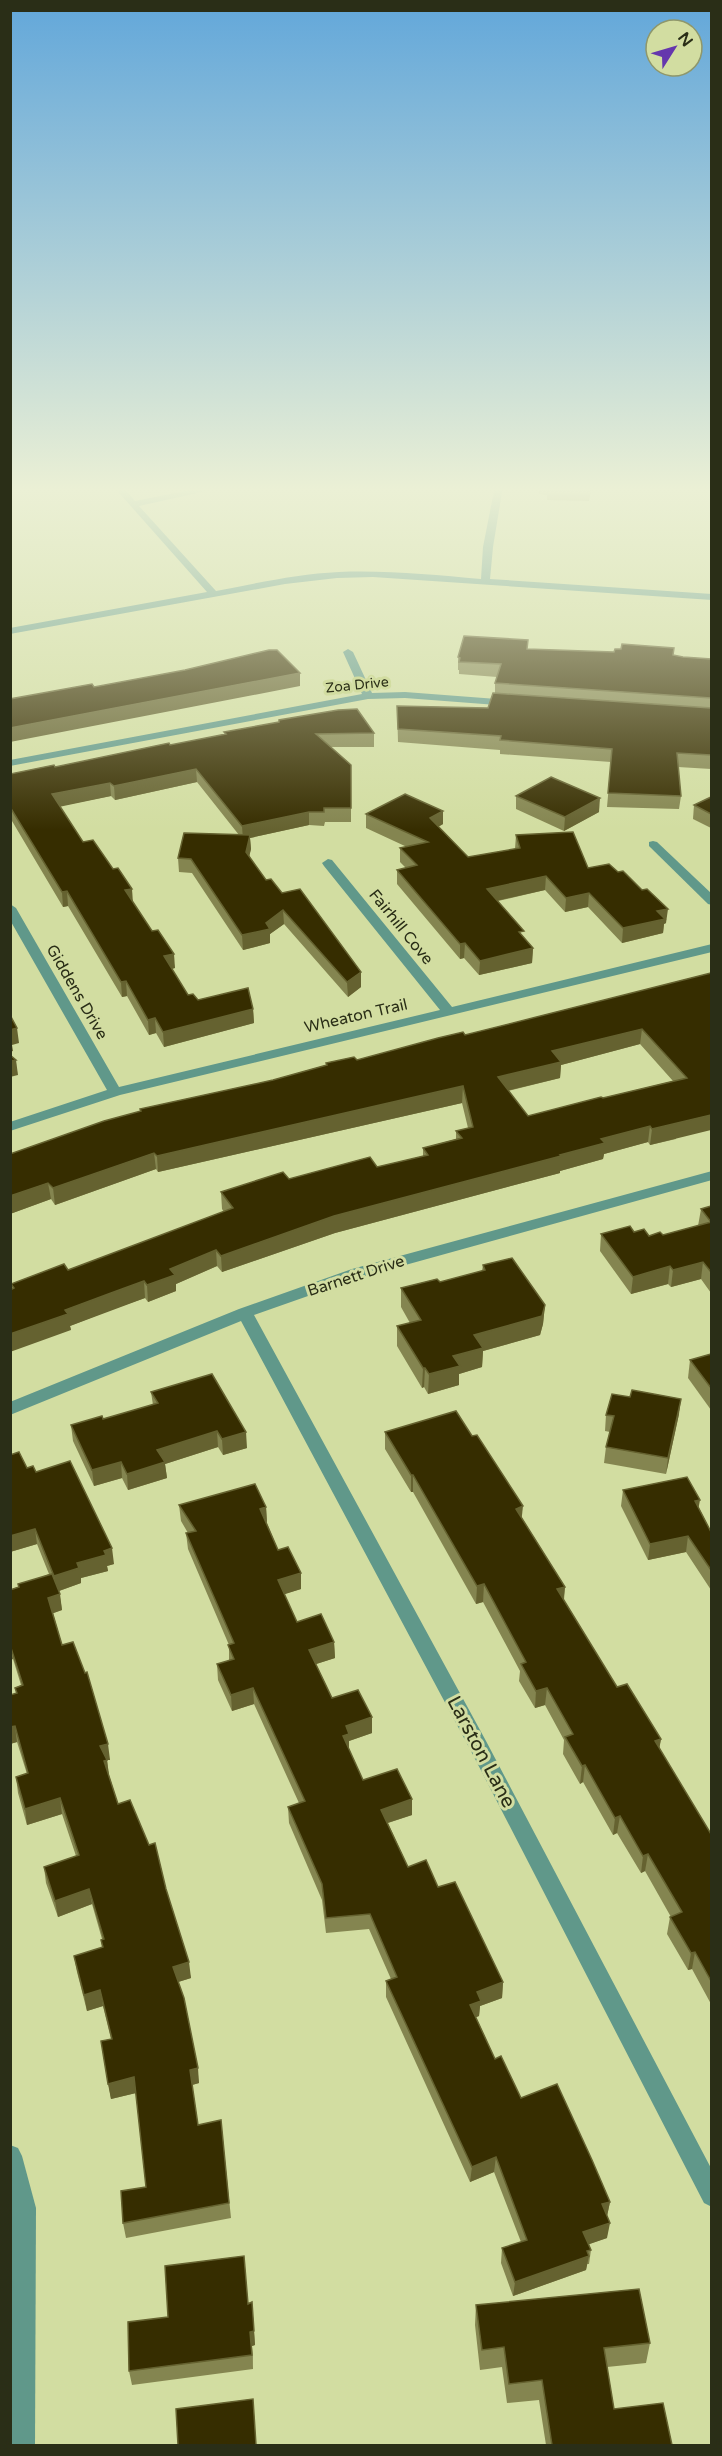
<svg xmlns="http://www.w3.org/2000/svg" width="722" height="2456" font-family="'Varela Round',sans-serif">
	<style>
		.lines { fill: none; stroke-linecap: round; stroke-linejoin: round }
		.street { fill: #60988a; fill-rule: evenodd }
		.wall { fill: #848550; fill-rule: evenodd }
		.shaded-wall { fill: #656230 }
		.building { fill: #362d00; stroke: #656230; stroke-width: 1.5; fill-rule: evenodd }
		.labels { text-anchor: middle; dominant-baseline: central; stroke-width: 6; stroke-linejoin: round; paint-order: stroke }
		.far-street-label { font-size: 14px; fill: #2a2e17; stroke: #d2dda1 }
		.street-label { font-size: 16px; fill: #2a2e17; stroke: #d2dda1 }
		.near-street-label { font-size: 20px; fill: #2a2e17; stroke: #d2dda1 }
	</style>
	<rect width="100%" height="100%" fill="#d2dda1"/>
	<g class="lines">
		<g class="street">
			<path d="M113,486h9l13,15 76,-15h18l-90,20 77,85c41,-8 82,-17 123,-19 47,-2 95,3 142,7l2,-32 12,-61h8l-10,61 -3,32 222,15v6l-339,-23 -36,1 -52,6 -275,50v-6l197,-36z"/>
			<path d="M348,649l5,3 19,41 33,-1 106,8 5,3 -5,3 -106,-8 -37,1 -358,67v-6l352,-66 -19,-42z"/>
			<path d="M653,841l4,1 55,52v11l-4,-1 -59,-58v-4z"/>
			<path d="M328,859l4,1 120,147 260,-63v8l-592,143 -110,36v-9l97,-32 -97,-170v-16l6,4 103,179 321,-77 -116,-144 -2,-3z"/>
			<path d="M712,1171v9l-350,97 -108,38 232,426 226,429v37l-8,-4 -232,-450 -231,-432 -231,94v-13l229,-93 113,-40z"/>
			<path d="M10,2145l8,3 4,8 14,52 -1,238h-25z"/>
		</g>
	</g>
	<g class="wall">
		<path d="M539,486h53l-3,15 -42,-1v-5l-8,-1z"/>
		<path d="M527,649l146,6 10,2 28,2v110l-33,-2 3,29 -2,13 -72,-2 4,-45 -111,-8v-4l-102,-8 -1,-36 91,2 7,-15v-10l2,-6 -38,-3v-4h-1v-13z"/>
		<path d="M224,732l150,1v14h-43l20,18v57h-26l-1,4 -15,-1 -59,13 1,11 -2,7 17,24 16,13 79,94 -13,10 -64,-73 -14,10v9l-27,7 -51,-77 -13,-1 -1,-14 61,-23 -42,-53 -82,18 -4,-4 -51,10 23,36 50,60 42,66 -3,1 16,26 10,5 55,9 1,14 -90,24 -8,-14 -7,2 -22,-39 -5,1 -54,-91 -5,1 -51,-86h-2v-47l45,-7 115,-22 55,-10z"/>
		<path d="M516,796l83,16 -35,19 -48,-22z"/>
		<path d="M711,797v31l-18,-9 1,-14z"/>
		<path d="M366,814l77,10 -5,3 30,30 47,-8 1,-14 72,33 78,55 -2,1 -1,9 -41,10 -34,-36 -23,5 -20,-22 -47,11 25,37 10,10 -1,15 -53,12 -15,-17 -4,1 -63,-75v-14l9,-2 -6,-6v-14l7,-1 -41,-19z"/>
		<path d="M711,973l-35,166 -26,6 -2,-3 -44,12 -1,5 -43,12v2l-225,60 -113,39 -5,-6 -41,18v7l-28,11 -3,-4 -32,11 -43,17 1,4 -59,-41 -1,-5 57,-14 156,-58 -2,-3 -1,-17 68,-13 88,-12 46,-11v-8l33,-9v-8l12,-3 -6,-25 -304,69 -2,-3 -101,36 -4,-6 -41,15v-60l130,-43v-2l133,-29 53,-15v-2l31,-3 108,-25zM640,1044l33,37 -145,35 -20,-25 52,-13 1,-13z"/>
		<path d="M711,1206v87l-10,-14 -30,8 -3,-3 -37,10 -31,-43 1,-17 33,-2 15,4 14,-1 35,-9 3,-17z"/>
		<path d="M483,1265l62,40 -2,19 -3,11 -57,16 -1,16 -23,7v11l-31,9 -4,-7 -2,1 -25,-42v-20l13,-3 -9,-16v-19l39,-6 42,-11z"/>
		<path d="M711,1354v56l-23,-32 2,-18z"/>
		<path d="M151,1392l96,56 -24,7 -5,-8 -53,17 2,14 -39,12 -6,-12 -28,8 -21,-45 -2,-16 32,-6 50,-14z"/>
		<path d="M679,1414l-13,60 -62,-11 2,-16 4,-15 -5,-1 1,-16z"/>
		<path d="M385,1432l137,86 43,69 -1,13 53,87 44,52 -2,9 52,86v170l-19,-35 -4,1 -21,-36 3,-17h1l-26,-46 -4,2 -24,-40 -4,2 -30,-53 -3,2 -17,-30 1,-14 -19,-35 -10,3 -16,-27 1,-10 -37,-69 -7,2 -63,-112h-2l-26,-43z"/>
		<path d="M27,1468l9,4 78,92 -7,2 1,5 -27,7v5l-22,8 3,19 -9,3 9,32 48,115h-3l2,15 9,29 48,85 25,89 -13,4 21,101 -7,2 6,40 23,-5 10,98 -105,20 -3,-15 23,-36 -10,-94 -25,6 -10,-58 10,-2 -8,-33 -16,5 -10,-39 -3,-16 28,-8 -1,-8 1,-1 -10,-35 -34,13 -12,-34 -2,-16 32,-11 -14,-42 -35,11 -9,-32 -2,-16 11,-3 -10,-32 -7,2 6,-51 -1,-5 6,-3 -8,-26 -3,1v-70l39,-16 -12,-30 -27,8z"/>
		<path d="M623,1490l76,18 12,24v58l-25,-38 -38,8 -27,-54z"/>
		<path d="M179,1505l87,2 1,16 11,27 23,23v16l-17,5 13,28 37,20 1,16 -19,6 16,34 40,35 -23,8v8l14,31 49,19v16l-24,8 20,44 30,20 65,95 -1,16 -22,8 -1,10 -3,1 19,42 26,39 89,104 -3,14v22l-18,6 2,6 -2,14h-2l-1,6 -73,26 -12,-33 1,-15 19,-6 -27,-70 -24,10 -84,-185v-16l5,-2 -22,-50 -43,4 -4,-33 -33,-77 -1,-16 11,-4 -45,-99 -22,7 -14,-31 -1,-16 12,-3v-16l-41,-96 -2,-16h2l-7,-12z"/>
		<path d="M252,2302l3,43 -3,1 1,23 -121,16 -3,-14 39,-54z"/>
		<path d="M476,2305l174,38 -4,20 -39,4 7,42 58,36h-126l-7,-45 -32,3 -5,-36 -22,3 -5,-45z"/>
	</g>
	<g class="shaded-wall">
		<path d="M300,673v13l-290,56v-14z"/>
		<path d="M196,769l1,13 -82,18 -1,-14z"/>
		<path d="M110,783l1,13 -57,12 -2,-14z"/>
		<path d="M600,798l-1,14 -35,19 1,-14z"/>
		<path d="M443,811v13l-14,8 1,-14z"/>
		<path d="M309,812v13l-59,13 1,11 -4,17 -4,-26 -1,-14z"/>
		<path d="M546,876l-1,14 -58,13v-14z"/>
		<path d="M132,889l1,14 -8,-13z"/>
		<path d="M67,891l1,15 -5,1 -1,-15z"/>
		<path d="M589,893l-1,14 -23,5 1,-14z"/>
		<path d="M668,909l-2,14 -2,1 -1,9 -41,10 1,-15 34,-17z"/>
		<path d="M283,910l1,14 -14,10v9l-27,7 -1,-15 24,-12z"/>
		<path d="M465,943l-1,15 -4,1v-15z"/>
		<path d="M533,948l-1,15 -53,12 1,-14z"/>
		<path d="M174,954l1,14 -10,2 -1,-14z"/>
		<path d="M361,972v15l-13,10 -1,-15z"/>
		<path d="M126,981l1,15 -5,1 -1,-15z"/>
		<path d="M253,1009l1,14 -90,24 -1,-15z"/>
		<path d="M155,1018l1,15 -7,2 -1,-15z"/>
		<path d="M17,1028l2,15 -7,2 1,6 -3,1v-22z"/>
		<path d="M642,1029l-2,15 -79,21 -1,13 -63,15 1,-16 54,-26z"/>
		<path d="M16,1060l2,15 -8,2v-16z"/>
		<path d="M463,1086l-1,17 -304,69 -1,-16z"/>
		<path d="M711,1115v15l-61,15 2,-16z"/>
		<path d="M650,1126l-2,16 -44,12 -1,5 -43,12v2l-225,60 -113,39 -1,-16 113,-40 226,-61 41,-16z"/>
		<path d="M154,1153l2,16 -101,36 -2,-17z"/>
		<path d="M48,1183l3,16 -41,15v-18z"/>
		<path d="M216,1250l1,16 -41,18v7l-28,11 -1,-17 23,-16z"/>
		<path d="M703,1262l-2,17 -30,8 2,-17z"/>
		<path d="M670,1266l-2,18 -37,10 2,-17z"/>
		<path d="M144,1281l1,17 -75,28 1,4 -61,22v-18l55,-24z"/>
		<path d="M545,1305l-2,19 -3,11 -57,16 -1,16 -23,7v11l-31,9 1,-20 24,-18 21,-21z"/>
		<path d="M423,1368h2l-1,19 -2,1z"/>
		<path d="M681,1399l-2,15 -13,60 2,-16z"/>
		<path d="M217,1431l1,16 -53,17 2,14 -39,12 -1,-16 30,-24z"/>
		<path d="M246,1432l1,16 -24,7 -1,-16z"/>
		<path d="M121,1462l1,16 -28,8 -2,-16z"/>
		<rect x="411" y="1475" width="2" height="17"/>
		<path d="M700,1500l-3,16 -2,-15z"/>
		<path d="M523,1506l-2,18 -5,-15z"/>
		<path d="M266,1507l1,16 -7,-14z"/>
		<path d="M35,1529l2,15 -27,8v-16z"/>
		<path d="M688,1536l-2,16 -38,8 2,-16z"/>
		<path d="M112,1548l2,16 -7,2 1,5 -27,7v5l-25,9 -2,-16 23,-13z"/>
		<path d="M301,1573v16l-22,7 -1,-16z"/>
		<path d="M484,1584l-1,18 -7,2 1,-18z"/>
		<path d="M565,1587l-2,17 -6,-15z"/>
		<path d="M60,1594l2,16 -11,4 -3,-16z"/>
		<path d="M334,1642l1,16 -25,8 -1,-16z"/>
		<path d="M10,1647l3,12 -3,1z"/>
		<path d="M253,1688l1,16 -22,7 -1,-16z"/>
		<path d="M547,1688l-2,17 -10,3 1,-17z"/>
		<path d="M372,1717v16l-23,8v8l-6,-13 3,-10z"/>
		<path d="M15,1726l2,16 -7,2v-17z"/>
		<path d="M661,1739l-3,17 -3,-15z"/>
		<path d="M108,1744l2,16h-3l2,16 -9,-30z"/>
		<path d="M585,1765l-2,17 -3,2 2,-18z"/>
		<path d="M60,1798l2,16 -35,11 -2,-16z"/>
		<path d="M412,1799v16l-31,10v-15z"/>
		<path d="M620,1816l-3,17 -4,2 2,-17z"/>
		<path d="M648,1854l-3,17 -4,2 2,-17z"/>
		<path d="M89,1889l3,15 -34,13 -3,-16z"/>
		<path d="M695,1952l-3,17 -4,1 3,-17z"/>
		<path d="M189,1962l2,16 -16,5 -2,-16z"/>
		<path d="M503,1982l-1,16 -22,8 -1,10 -10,4 1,-15 7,-13z"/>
		<path d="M100,1990l3,16 -16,5 -3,-16z"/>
		<path d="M198,2068l1,15 -7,2 -2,-15z"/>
		<path d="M134,2077l2,16 -25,6 -3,-15z"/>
		<path d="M496,2157l-2,15 -24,10 2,-15z"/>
		<path d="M610,2202l-3,14 -8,3 3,-15z"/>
		<path d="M610,2223l-3,15 -26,9 2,-15z"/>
		<path d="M589,2256l-3,14 -73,26 2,-14z"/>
		<path d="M254,2331l1,14 -3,1 1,23 -3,-37z"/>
	</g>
	<g class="building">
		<path d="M549,486h42l-1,4 -42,-1z"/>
		<path d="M464,636l64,4 -1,9 87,3 1,-3h6l1,-5 52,4 -1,7 10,2 28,2v39l-216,-15 6,-19 -42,-2 1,-4 -2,-1z"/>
		<path d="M269,650h8l23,23 -290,55v-29l82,-15 2,3 91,-17z"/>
		<path d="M493,693l218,15v47l-34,-2 4,43 -73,-3 4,-44 -112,-9 1,-4 -103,-7 -1,-23 91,2z"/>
		<path d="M357,709l17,24 -58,1 35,31v43h-27v4h-15l-67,14 -46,-57 -82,17 -4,-3 -58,11 31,48 10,-2 20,29 5,-1 14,21 -7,1 27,41 6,-1 16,24 -10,2 24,39 5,-1 5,6 50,-12 5,21 -90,23 -8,-14 -7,2 -22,-39 -5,1 -54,-91 -5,1 -52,-85v-33l44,-9 1,2 114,-24 1,2 56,-11 -2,-2 55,-10v-2l59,-10z"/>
		<path d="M551,777l49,21 -35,19 -49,-21z"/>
		<path d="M405,794l38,17 -13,7 38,39 52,-9 -4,-13 57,-3 15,36 21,-4 9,8 5,-1 19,19 5,-1 21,20 -11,2 8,8 -42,9 -34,-35 -23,5 -20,-22 -59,13 37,42 -5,1 14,16 -53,13 -15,-18 -5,1 -63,-74 20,-5 -17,-17 28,-6 -62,-28z"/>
		<path d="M711,797v17l-17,-9z"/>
		<path d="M184,833l66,2 -4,17 20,28 5,-1 11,14 18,-4 61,83 -14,10 -64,-72 -17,13 4,6 -28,6 -51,-76 -13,-1z"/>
		<path d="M711,973v142l-59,14 -2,-3 -49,13 4,4 -45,12 1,1 -227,60 -113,40 -5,-6 -46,19 5,6 -28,10 -3,-4 -33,12 -46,17 3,4 -58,20v-44l4,-2 -3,-4 53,-20 4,6 165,-62 -12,-16 62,-20 6,7 81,-22 7,10 51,-12 -5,-7 39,-10 -6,-7 17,-4 -10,-41 -306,70 -3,-3 -101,35 -5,-5 -38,13v-42l94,-33 37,-10 -1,-2 133,-29 54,-15 -1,-2 28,-6 3,3 81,-22 25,-6 2,3zM642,1029l45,49 -84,20 -2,-1 -73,19 -30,-39 63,-15 -9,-11z"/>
		<path d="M10,1015l7,13 -7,2z"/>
		<path d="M10,1055l6,5 -6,1z"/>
		<path d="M711,1206v16l-10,-13z"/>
		<path d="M711,1222v50l-8,-10 -30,8 -3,-4 -37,11 -32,-43 29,-8 4,6 10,-3 5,7 11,-4 3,3z"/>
		<path d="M512,1258l33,47 -3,11 -68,19 9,13 -30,8 7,10 -31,8 -4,-6h-2l-26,-42 24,-6 -20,-32 36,-9 3,3 45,-12 -2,-5z"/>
		<path d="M711,1354v34l-21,-28z"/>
		<path d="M212,1374l34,58 -24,7 -5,-8 -60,19 8,12 -38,12 -6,-12 -29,8 -21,-45 31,-9 1,3 55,-16 -7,-11z"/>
		<path d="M632,1390l49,9 -13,59 -62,-11 8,-31 -8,-1 6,-21 18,3z"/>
		<path d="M456,1411l16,25 5,-1 46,71 -7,3 49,78 -8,2 60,98 10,-3 34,55 -6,2 56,93v147l-16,-29 -4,1 -21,-36 12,-5 -34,-58 -5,2 -23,-40 -5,2 -30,-53 -3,1 -17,-29 8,-3 -26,-46 -11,3 -15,-27 5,-2 -42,-78 -7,2 -64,-111h-2l-26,-43z"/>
		<path d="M19,1452l8,16 6,-2 3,6 34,-11 42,87 -8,3 2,4 -29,8 2,5 -25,8 -19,-47 -25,7v-81z"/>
		<path d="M687,1477l13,23 -5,1 16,31v38l-23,-34 -38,8 -27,-54z"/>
		<path d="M255,1484l11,23 -6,2 18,41 10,-3 13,26 -23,7 19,42 24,-8 13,28 -25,8 23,48 26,-8 14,27 -26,9 3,8 -6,2 20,44 34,-11 15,30 -31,11 27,57 18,-7 12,27 17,-5 48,100 -26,10 4,9 -11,4 25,54 6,-3 20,42 36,-14 35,76 18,42 -8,2 8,19 -27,9 8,18 -4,1 2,5 -74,26 -13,-34 25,-8 -31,-83 -24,10 -86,-186 11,-4 -27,-63 -44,4 -4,-34 -34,-77 17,-6 -52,-113 -22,7 -14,-31 17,-5 -6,-14 6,-2 -48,-110 10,-2 -17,-26z"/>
		<path d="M52,1574l8,20 -12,4 14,47 11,-3 12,31 2,-1 21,72 -8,2 7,14 -3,1 14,43 12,-4 19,45 6,-2 11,46 23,73 -16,5 11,31 14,70 -8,2 8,55 23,-5 8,83 -106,20 -2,-32 25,-4 -12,-110 -26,7 -7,-43 11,-2 -12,-49 -16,5 -10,-39 29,-9 -2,-7 3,-1 -15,-50 -34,12 -11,-34 35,-12 -19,-57 -35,11 -9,-32 12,-4 -13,-47 -5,1v-32l7,-2 -2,-5 8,-3 -13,-40v-55l9,-3 -1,-3z"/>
		<path d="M244,2256l4,48 4,-2 2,29 -4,1 2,23 -123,16 -1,-49 40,-5 -3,-51z"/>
		<path d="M639,2289l11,54 -46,5 10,61 49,-6 9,42h-120l-10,-65 -33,4 -5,-37 -22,3 -6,-45z"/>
		<path d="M253,2399l3,46h-78l-2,-36z"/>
	</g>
	<linearGradient id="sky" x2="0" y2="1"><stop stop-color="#62a7da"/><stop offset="0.59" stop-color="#ebf0d5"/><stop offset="1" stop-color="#ebf0d5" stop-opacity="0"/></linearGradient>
	<rect width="722" height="830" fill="url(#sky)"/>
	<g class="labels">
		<g class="far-street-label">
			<text transform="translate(357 685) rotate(-6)">Zoa Drive</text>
		</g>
		<g class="street-label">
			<text transform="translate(401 927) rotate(51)">Fairhill Cove</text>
			<text transform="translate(77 992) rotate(60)">Giddens Drive</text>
			<text transform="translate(356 1016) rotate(-13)">Wheaton Trail</text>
			<text transform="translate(356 1276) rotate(-18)">Barnett Drive</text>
		</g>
		<g class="near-street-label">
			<text transform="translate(481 1752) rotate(62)">Larston Lane</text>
		</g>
	</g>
	<rect width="722" height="2456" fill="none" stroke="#2a2e17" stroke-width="24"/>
	<g transform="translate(674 48) rotate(53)"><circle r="28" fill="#d2dda1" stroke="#8f976a" stroke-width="1.5"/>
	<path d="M0-4.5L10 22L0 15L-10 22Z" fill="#6536ad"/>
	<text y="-9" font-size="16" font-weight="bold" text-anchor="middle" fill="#2a2e17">N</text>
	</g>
</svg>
